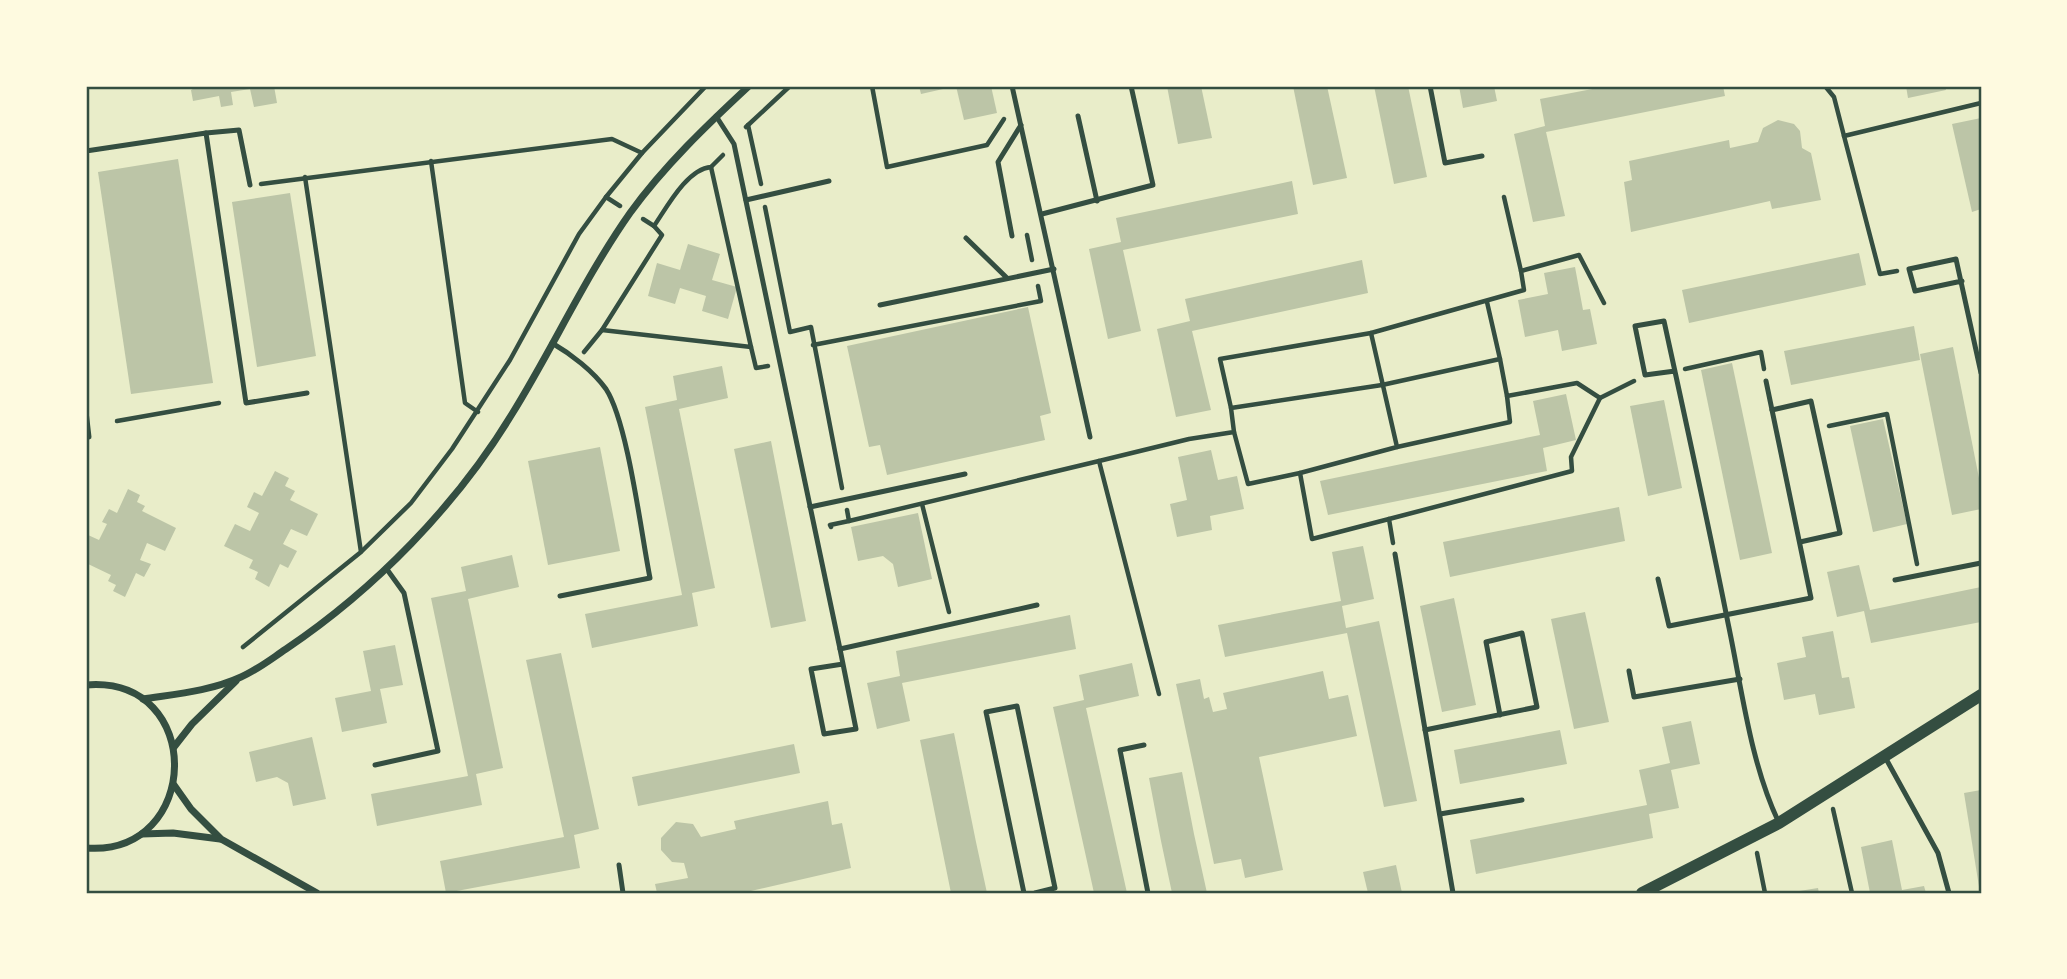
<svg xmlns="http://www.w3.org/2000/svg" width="2067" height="979" font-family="Rubik,sans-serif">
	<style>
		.building { fill: #bcc5a7 }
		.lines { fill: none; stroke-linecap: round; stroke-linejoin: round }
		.path { stroke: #344e41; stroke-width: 4.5 }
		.service { stroke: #344e41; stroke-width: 5 }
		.minor { stroke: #344e41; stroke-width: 7 }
		.tertiary { stroke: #344e41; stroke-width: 12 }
		.neatline { fill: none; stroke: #344e41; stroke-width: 2.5 }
	</style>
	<rect width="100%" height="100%" fill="#e9edc9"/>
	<g class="building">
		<path d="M198,86h76l3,17 -23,4 -4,-18 -19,3 2,13 -12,2 -2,-11 -26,5 -2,-11z"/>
		<path d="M919,86h33v1l-31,7z"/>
		<path d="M956,86h35l6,27 -33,7z"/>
		<path d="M1167,86h34l11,52 -34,6z"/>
		<path d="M1293,86h34l20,92 -34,7z"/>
		<path d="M1374,86h34l19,91 -33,7z"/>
		<path d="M1459,86h35l3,15 -34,7z"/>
		<path d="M1608,86h115l2,10 -179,36 19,84 -32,6 -19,-88 31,-8 -5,-27z"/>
		<path d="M1906,86h39l1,4 -38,8z"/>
		<path d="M1981,118v91l-9,3 -20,-88z"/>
		<path d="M1778,120l16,4 6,7 2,17 9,5 10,47 -49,9 -2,-8 -139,31 -7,-50 8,-2 -3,-19 100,-21 1,8 28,-6 5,-14z"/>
		<path d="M178,159l35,224 -82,11 -33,-222z"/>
		<path d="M1292,181l6,33 -175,36 18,81 -33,8 -19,-90 32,-7 -5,-24z"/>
		<path d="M290,193l26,163 -59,11 -25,-165z"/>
		<path d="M688,244l32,10 -8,26 25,7 -9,32 -26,-8 4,-15 -26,-8 -5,16 -27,-8 9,-33 23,7z"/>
		<path d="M1859,253l7,32 -177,38 -7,-33z"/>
		<path d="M1362,260l6,33 -176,38 19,79 -35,7 -19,-88 33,-8 -5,-22z"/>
		<path d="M1575,267l8,43 7,-1 7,35 -35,7 -4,-21 -33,7 -7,-37 30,-6 -4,-21z"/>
		<path d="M1028,307l23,106 -11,3 5,24 -158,35 -7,-30 -11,2 -22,-101z"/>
		<path d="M1914,326l6,34 -129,25 -7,-34z"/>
		<path d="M1953,347l28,141v21l-29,6 -32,-161z"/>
		<path d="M1732,363l40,190 -32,7 -39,-190z"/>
		<path d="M722,366l6,32 -49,11 36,179 -23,5 6,33 -106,22 -7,-34 97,-19 -37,-188 32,-7 -4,-24z"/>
		<path d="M1566,394l10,46 -33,8 4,23 -219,44 -8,-34 220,-46 -7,-34z"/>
		<path d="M1664,400l18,88 -34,8 -18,-90z"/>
		<path d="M1883,419l24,105 -34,8 -23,-106z"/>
		<path d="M771,441l35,180 -35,7 -37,-179z"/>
		<path d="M600,447l20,104 -72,14 -20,-104z"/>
		<path d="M1211,450l7,30 19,-4 7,33 -34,7 2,14 -35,7 -7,-33 17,-4 -9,-43z"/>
		<path d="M275,471l14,7 -4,8 10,5 -5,9 28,14 -11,22 -16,-7 -8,15 14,7 -9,17 -8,-4 -11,23 -14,-8 3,-7 -9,-4 4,-8 -29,-14 11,-22 15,7 9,-18 -12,-6 7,-15 8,4z"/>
		<path d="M128,489l12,6 -3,7 8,4 -3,5 34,17 -11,23 -18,-8 -7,17 11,4 -7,13 -8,-4 -11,24 -12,-6 3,-6 -8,-4 3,-6 -25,-12v-23l2,-5 11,5 8,-16 -5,-2 7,-13 8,4z"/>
		<path d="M1619,507l6,34 -175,36 -7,-35z"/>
		<path d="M918,513l14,66 -34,8 -5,-23 -10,-8 -25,5 -7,-34z"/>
		<path d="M1363,546l11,53 -32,7 4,22 33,-7 38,180 -33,6 -37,-174 -122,24 -7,-32 123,-24 -9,-49z"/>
		<path d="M512,555l7,32 -51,12 35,169 -27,6 6,31 -105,21 -6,-32 97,-18 -37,-178 35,-7 -5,-24z"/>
		<path d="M1859,565l11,45 111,-23v35l-110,21 -7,-32 -27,6 -10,-45z"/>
		<path d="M1454,598l22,107 -34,7 -22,-106z"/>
		<path d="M1585,612l24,110 -35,7 -23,-110z"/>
		<path d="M1070,615l6,34 -174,34 8,38 -33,8 -10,-46 33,-7 -4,-25z"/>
		<path d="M1833,631l9,47 7,-1 6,31 -36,7 -4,-21 -31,6 -7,-37 29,-6 -4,-20z"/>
		<path d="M395,645l8,40 -23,4 7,34 -45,9 -7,-34 36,-7 -8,-40z"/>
		<path d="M561,653l38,176 -25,6 6,33 -134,25 -6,-32 124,-24 -38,-177z"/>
		<path d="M1132,663l7,33 -53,12 41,185h-33l-41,-186 31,-7 -5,-25z"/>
		<path d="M1323,671l6,28 19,-4 9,41 -98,21 24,113 -38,8 -4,-19 -27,5 -38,-180 24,-5 4,20 5,-2 4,15 14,-3 -4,-16z"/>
		<path d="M1691,721l9,43 -29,6 8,38 -30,6 4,24 -177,36 -6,-34 177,-35 -8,-35 31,-7 -8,-36z"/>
		<path d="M1560,730l7,34 -107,20 -6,-34z"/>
		<path d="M954,733l22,109 11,51h-36l-31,-153z"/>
		<path d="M312,737l14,62 -33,7 -5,-23 -11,-6 -21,5 -7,-30z"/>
		<path d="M794,744l6,29 -162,33 -6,-29z"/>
		<path d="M1182,772l12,62 13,59h-35l-11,-52 -12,-63z"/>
		<path d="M1981,790v103h-1l-16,-100z"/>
		<path d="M828,801l4,24 10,-2 9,45 -109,25h-85l-2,-9 33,-6 -4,-15 -12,-1 -11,-12v-12l15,-16 17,2 8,13 35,-8 -2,-8z"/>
		<path d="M1892,840l10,50 22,-4 2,7h-56l-9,-46z"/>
		<path d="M1396,865l6,28h-34l-5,-21z"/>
		<path d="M1818,888l1,5h-26v-1z"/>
	</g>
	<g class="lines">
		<g class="path">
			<path d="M872,86l15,81 100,-22 17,-26"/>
			<path d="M1825,86l9,11 10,39 137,-33"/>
			<path d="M748,125l13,59"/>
			<path d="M746,127l44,-41"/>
			<path d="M1844,136l36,138 17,-3"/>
			<path d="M642,153l64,-67"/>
			<path d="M431,161l34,242 13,9"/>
			<path d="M261,184l351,-45 30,14 -36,44 14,9"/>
			<path d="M1504,197l17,74"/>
			<path d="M765,207l25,125 21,-5 31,161"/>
			<path d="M643,219l11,7c13,-19 33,-57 57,-59l12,-12"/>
			<path d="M1027,235l5,25"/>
			<path d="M1487,302l13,57"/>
			<path d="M602,330l149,17 -40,-180"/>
			<path d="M813,345l228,-44 -3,-15"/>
			<path d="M751,347l5,21 12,-2"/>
			<path d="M584,352l18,-22 60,-95 -8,-9"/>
			<path d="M1685,369l76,-17 3,17"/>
			<path d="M1231,408l-11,-49 151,-26"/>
			<path d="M117,421l102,-18"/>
			<path d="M1829,426l58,-12 30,150"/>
			<path d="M1234,432l14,52 52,-11"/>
			<path d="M1397,447l113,-25 -3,-26"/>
			<path d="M922,504l27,108"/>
			<path d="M1389,519l-77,20 -12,-66 97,-26 -26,-114 153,-43 -3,-19 58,-16 25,48"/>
			<path d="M849,521l250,-60"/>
			<path d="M831,527l-1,-2 19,-4 -2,-11"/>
			<path d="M1393,543l-4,-24 183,-48 -1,-14 29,-59 34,-17"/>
			<path d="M362,551l49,-48 41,-54 58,-89 69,-126 27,-37"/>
			<path d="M243,647l118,-95 -56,-375"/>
			<path d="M1159,694l-60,-233 90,-22 45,-7 -3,-24 151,-23 118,-26 7,37 70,-13 23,15"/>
			<path d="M1833,809l19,84"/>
			<path d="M1757,853l8,40"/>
		</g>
		<g class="service">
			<path d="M1012,86l78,351"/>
			<path d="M1430,86l15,77 37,-7"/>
			<path d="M716,116l18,28 106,505 16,80 -32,5 -13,-65 32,-5"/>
			<path d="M1078,116l19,85"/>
			<path d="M206,133l33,-3 11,55"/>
			<path d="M86,151l120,-18 40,270 61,-10"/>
			<path d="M746,200l83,-19"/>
			<path d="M1042,214l111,-29 -22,-99"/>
			<path d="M1012,236l-14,-74 23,-37"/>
			<path d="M966,238l41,40"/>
			<path d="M1962,281l-47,10 -6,-22 47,-10 25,114"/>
			<path d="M880,305l174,-36"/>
			<path d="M552,343c19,11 41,28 54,46 22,34 35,144 44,189l-90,18"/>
			<path d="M1675,371l-30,4 -10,-49 29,-5c22,101 44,201 64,302 14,66 22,139 51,200"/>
			<path d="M1772,410l39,-9 29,132 -40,9"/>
			<path d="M86,411l3,26 -3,1"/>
			<path d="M810,507l155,-33"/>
			<path d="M1395,554l58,339"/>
			<path d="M1658,579l11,47 142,-28 -45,-217"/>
			<path d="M1895,580l86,-17"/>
			<path d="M840,649l197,-44"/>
			<path d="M1629,671l5,26 106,-18"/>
			<path d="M1425,730l112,-23 -15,-74 -36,9 14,73"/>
			<path d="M1144,745l-24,5 28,143"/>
			<path d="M1885,757l53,96 11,40"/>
			<path d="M375,765l63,-14 -34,-158 -18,-25"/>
			<path d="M1440,814l82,-14"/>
			<path d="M619,865l4,28"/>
			<path d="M1024,893l-38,-181 31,-6 38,182 -20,5"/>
		</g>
		<g class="minor">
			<path d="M86,685c120,-10 116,172 0,163"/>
			<path d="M143,699c32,-5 68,-8 98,-22 16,-7 30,-18 45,-28 89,-60 170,-143 226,-235 41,-66 73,-137 118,-201 34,-47 77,-88 119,-127"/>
			<path d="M174,747l18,-23 44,-43"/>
			<path d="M174,785l17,24 30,30 96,54"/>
			<path d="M142,834l31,-1 47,6"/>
		</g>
		<path class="tertiary" d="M1642,893l137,-70 202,-128"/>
	</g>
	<rect width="2067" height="979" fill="none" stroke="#fefae0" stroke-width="175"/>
	<rect x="88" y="88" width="1892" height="804" class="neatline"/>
</svg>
